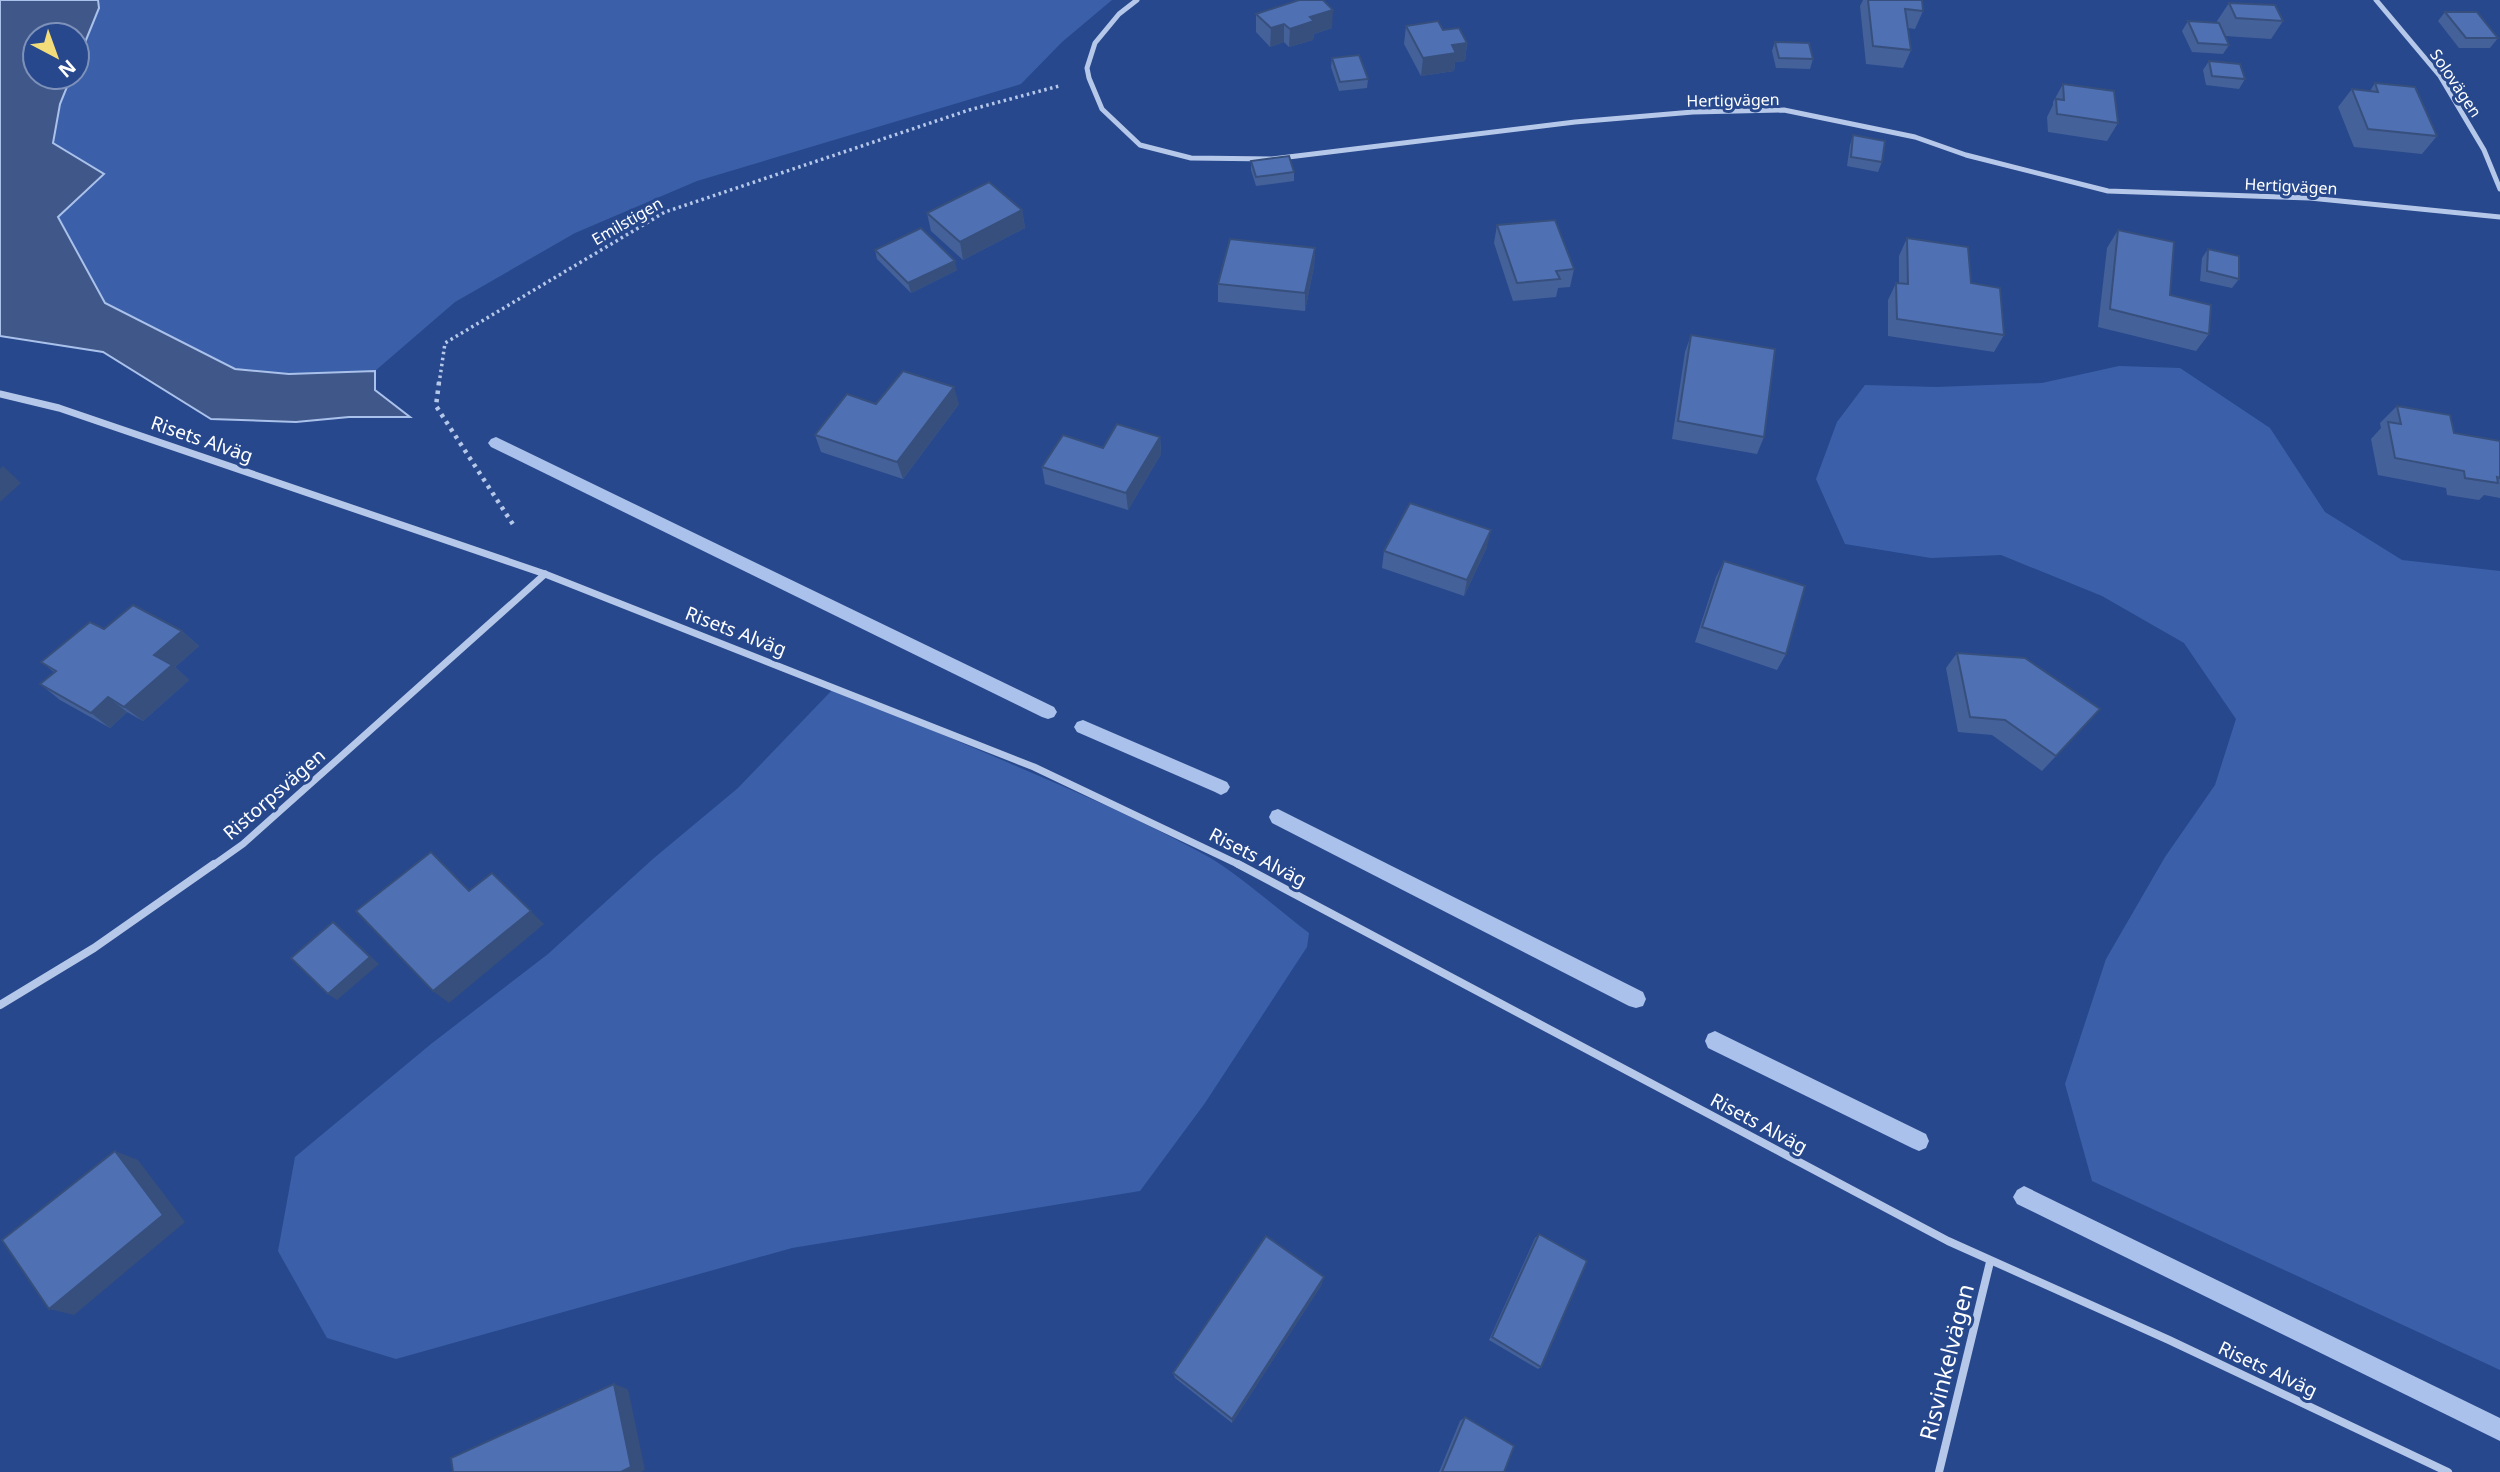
<svg xmlns="http://www.w3.org/2000/svg" width="2500" height="1472" font-family="'Noto Sans',sans-serif">
	<style>
		.green { fill: #3b60a9 }
		.water { fill: #405889; stroke: #aac1eb; stroke-width: 2 }
		.lines { fill: none; stroke-linecap: round; stroke-linejoin: round }
		.stream { fill: #aac1eb; fill-rule: evenodd }
		.path-far1 { stroke: #b6c8ea; stroke-width: 3.5; stroke-dasharray: 2.5 3.5; stroke-linecap: butt }
		.path { stroke: #b6c8ea; stroke-width: 4.5; stroke-dasharray: 3.5 5; stroke-linecap: butt }
		.minor-far2 { stroke: #b6c8ea; stroke-width: 5 }
		.minor-far1 { stroke: #b6c8ea; stroke-width: 7 }
		.minor { stroke: #b6c8ea; stroke-width: 8 }
		.wall { fill: #44619a }
		.shaded-wall { fill: #374f7d }
		.building { fill: #4f71b3; stroke: #374f7d; stroke-width: 2 }
		.labels { text-anchor: middle; dominant-baseline: central; stroke-width: 6; stroke-linejoin: round; paint-order: stroke }
		.far-street-label { font-size: 16px; fill: #fff; stroke: #27488c }
		.street-label { font-size: 19px; fill: #fff; stroke: #27488c }
		.near-street-label { font-size: 23px; fill: #fff; stroke: #27488c }
	</style>
	<rect width="100%" height="100%" fill="#27488c"/>
	<g class="green">
		<path d="M98,0h1014l-50,42 -41,42 -324,97 -122,52 -120,69 -80,69 -86,3 -54,-5 -130,-66 -47,-87 -6,-73 8,-39 11,-27h6v-15l22,-54z"/>
		<path d="M2119,366l61,2 90,60 55,84 77,48 98,11v799l-408,-189 -27,-97 41,-125 59,-102 50,-72 21,-66 -52,-76 -82,-47 -101,-41 -70,3 -86,-14 -29,-65 21,-57 28,-37 71,2 106,-4z"/>
		<path d="M836,686c122,60 252,104 371,170 33,19 70,53 102,77l-2,14 -102,156 -65,88 -348,57 -396,111 -69,-21 -49,-87 17,-94 136,-113 117,-90 106,-96 84,-70z"/>
	</g>
	<path class="water" d="M0,0h98l1,8 -22,54v-27h-42v42h36l-11,27 -7,39 51,31 -46,43 47,86 130,66 54,5 86,-3v19l35,27h-61l-53,5 -85,-3 -108,-67 -103,-16z"/>
	<g class="lines">
		<g class="stream">
			<path d="M496,437l558,270 3,5 -3,5 -6,2 -6,-2 -551,-270 -3,-4 3,-4z"/>
			<path d="M1083,720l144,62 3,5 -3,5 -6,3 -6,-3 -138,-60 -3,-5 3,-5z"/>
			<path d="M1278,809l365,183 3,7 -3,7 -7,2 -7,-2 -357,-183 -3,-6 3,-6z"/>
			<path d="M1715,1031l211,103 3,7 -3,7 -7,3 -7,-3 -204,-100 -3,-7 3,-7z"/>
			<path d="M2024,1186l476,232v23l-483,-237 -4,-7 4,-7z"/>
		</g>
		<path class="path-far1" d="M439,384l6,-41 220,-131 304,-102 90,-24"/>
		<path class="path" d="M439,382l-3,24 78,120"/>
		<g class="minor-far2">
			<path d="M1137,0l-18,14 -24,29 -8,25 2,10 13,31 38,36 51,13 81,1 303,-37 118,-10 91,-2 131,27 51,18 142,36 202,7 190,19"/>
			<path d="M2376,0l64,76 44,74 16,39"/>
		</g>
		<g class="minor-far1">
			<path d="M0,394l59,14 486,166 489,193 208,99"/>
			<path d="M212,866l31,-22 302,-270"/>
		</g>
		<g class="minor">
			<path d="M1238,864l710,377 221,99 279,132"/>
			<path d="M0,1005l94,-57 120,-84"/>
			<path d="M1939,1472l51,-210"/>
		</g>
	</g>
	<g class="wall">
		<path d="M1863,0h59l1,11 -8,18 -7,-1 3,22 -8,18 -37,-4 -6,-58z"/>
		<path d="M2229,3l54,18 -12,18 -46,-3 4,9 -6,9 -31,-2 -10,-21 6,-10 30,2 -1,-2z"/>
		<path d="M2445,12l53,26 -8,10h-31l-21,-27z"/>
		<path d="M1256,14l76,14 -18,6 -1,6 -24,7 -5,-5 -14,5 -14,-15z"/>
		<path d="M1406,26l37,4 24,13 -2,18 -10,1 -1,9 -33,5 -17,-32z"/>
		<path d="M1775,42l38,17 -3,10 -34,-1 -4,-17z"/>
		<path d="M1332,58l36,21 -1,9 -28,3 -8,-24z"/>
		<path d="M2209,61l36,18 -6,10 -33,-4 -3,-15z"/>
		<path d="M2375,83l62,53 -15,18 -68,-7 -16,-40 14,-18 18,2z"/>
		<path d="M2063,84l55,39 -11,18 -59,-9 -1,-15 6,-12v-3z"/>
		<path d="M1853,135l29,27 -4,10 -31,-6 3,-21z"/>
		<path d="M1251,161l43,11v9l-38,5 -5,-16z"/>
		<path d="M1022,210l3,18 -62,32 -32,-29 -4,-18z"/>
		<path d="M1497,225l77,44 -4,18 -12,1 -2,9 -43,4 -19,-58z"/>
		<path d="M2118,230l52,65 39,39 -13,17 -98,-24 9,-79z"/>
		<path d="M1907,238l64,45 33,52 -10,17 -106,-16v-36l8,-17h3v-27z"/>
		<path d="M1315,248l-1,18 -9,45 -87,-9v-18z"/>
		<path d="M2208,249l31,30 -7,9 -32,-7 2,-23z"/>
		<path d="M875,250l82,20 -46,23 -34,-34z"/>
		<path d="M1691,335l73,102 -7,17 -85,-15 13,-87z"/>
		<path d="M959,404l-56,75 -82,-27 -6,-17z"/>
		<path d="M2397,406l57,27 46,8v57l-16,-3 -5,5 -32,-5 -1,-7 -68,-13 -7,-36 10,-11 -1,-5z"/>
		<path d="M1160,437l1,17 -33,56 -83,-26 -3,-17 61,-19z"/>
		<path d="M1487,547l-23,49 -82,-28 2,-17z"/>
		<path d="M1724,561l62,93 -9,16 -82,-28 21,-65z"/>
		<path d="M104,629l78,2 17,15 -24,21 14,13 -46,41 -16,-9 -17,16 -50,-28 -20,-16 14,-12 -13,-10z"/>
		<path d="M1957,653l143,56 -58,62 -50,-36 -34,-3 -12,-64z"/>
		<path d="M1539,1234l2,133 -3,2 -49,-29 46,-102z"/>
		<path d="M1322,1284l-90,139 -57,-45 -2,-5z"/>
		<path d="M1465,1417l39,55h-65l21,-51z"/>
	</g>
	<g class="shaded-wall">
		<path d="M1333,10l-1,18 -18,6 -1,6 -24,7 1,-18 20,-12z"/>
		<path d="M1284,24v18l-14,5 1,-19z"/>
		<path d="M1467,43l-2,18 -10,1 -1,9 -33,5 2,-18 29,-13z"/>
		<path d="M1022,210l3,18 -62,32 -3,-18z"/>
		<path d="M1315,248l-1,18 -9,45v-18z"/>
		<path d="M955,261l2,9 -46,23 -3,-10z"/>
		<path d="M954,387l5,17 -56,75 -6,-17z"/>
		<path d="M1160,437l1,17 -33,56 -2,-17z"/>
		<path d="M3,466l18,17 -21,19v-33z"/>
		<path d="M1491,530l-4,17 -23,49 3,-16z"/>
		<path d="M182,631l17,15 -24,21 14,13 -46,41 -19,-14 30,-52z"/>
		<path d="M108,697l19,15 -17,16 -19,-15z"/>
		<path d="M431,852l15,14 37,38 -14,-13z"/>
		<path d="M492,873l52,51 -95,79 -16,-12z"/>
		<path d="M333,922l9,7 37,35 -42,36 -9,-6z"/>
		<path d="M115,1151l23,9 47,62 -111,93 -25,-6z"/>
		<path d="M1324,1277l-2,7 -90,139v-4z"/>
		<path d="M614,1384l14,5 17,81 -4,2h-20z"/>
	</g>
	<g class="building">
		<path d="M1299,0h24l10,10 -23,7 4,4 -24,8 -6,-5 -13,4 -15,-14z"/>
		<path d="M1868,0h54l1,11 -18,-2 6,41 -38,-4z"/>
		<path d="M2229,3l46,2 8,16 -47,-3z"/>
		<path d="M2445,12h32l21,26h-32z"/>
		<path d="M1438,21l5,9 16,-2 8,15 -15,2 4,8 -33,5 -17,-32z"/>
		<path d="M2188,21l31,2 10,22 -31,-2z"/>
		<path d="M1775,42l34,1 4,16 -34,-1z"/>
		<path d="M1359,55l9,24 -28,3 -8,-24z"/>
		<path d="M2209,61l31,3 5,15 -33,-3z"/>
		<path d="M2375,83l40,4 22,49 -69,-7 -16,-40 26,3z"/>
		<path d="M2063,84l51,7 4,32 -61,-9 -1,-15 8,1z"/>
		<path d="M1853,135l32,6 -3,21 -31,-5z"/>
		<path d="M1289,156l5,16 -38,5 -5,-16z"/>
		<path d="M989,182l33,28 -62,32 -33,-29z"/>
		<path d="M1555,220l19,49 -18,2 4,8 -43,4 -20,-58z"/>
		<path d="M921,228l34,33 -47,22 -33,-33z"/>
		<path d="M2118,230l56,12 -4,53 41,10 -2,29 -99,-25z"/>
		<path d="M1907,238l61,9 3,36 29,5 4,47 -107,-16 -1,-36 12,1z"/>
		<path d="M1230,239l85,9 -10,45 -87,-9z"/>
		<path d="M2208,249l31,7v23l-32,-8z"/>
		<path d="M1691,335l84,14 -11,88 -86,-16z"/>
		<path d="M903,371l51,16 -57,75 -82,-27 32,-41 29,10z"/>
		<path d="M2397,406l53,9 4,18 46,8v37l-3,-1 1,6 -33,-5 -1,-7 -69,-13 -7,-36 13,2z"/>
		<path d="M1117,424l43,13 -34,56 -84,-26 21,-32 40,13z"/>
		<path d="M1410,503l81,27 -24,50 -83,-29z"/>
		<path d="M1724,561l81,25 -19,68 -84,-27z"/>
		<path d="M133,605l49,26 -28,24 18,10 -48,42 -16,-10 -17,16 -51,-29 16,-13 -15,-9 49,-40 14,7z"/>
		<path d="M1957,653l68,5 75,51 -44,47 -51,-36 -35,-3z"/>
		<path d="M431,852l38,39 23,-18 39,38 -98,80 -77,-80z"/>
		<path d="M333,922l37,35 -42,37 -37,-36z"/>
		<path d="M115,1151l48,64 -114,94 -47,-69z"/>
		<path d="M1539,1234l48,27 -46,106 -49,-30z"/>
		<path d="M1266,1236l58,41 -92,142 -59,-46z"/>
		<path d="M614,1384l17,83 -10,5h-168l-2,-14z"/>
		<path d="M1465,1417l49,29 -10,26h-62z"/>
	</g>
	<g class="labels">
		<g class="far-street-label">
			<text transform="translate(2456 83) rotate(56)">Solovägen</text>
			<text transform="translate(1733 100) rotate(-1)">Hertigvägen</text>
			<text transform="translate(2291 186) rotate(3)">Hertigvägen</text>
			<text transform="translate(627 221) rotate(-30)">Emilstigen</text>
		</g>
		<g class="street-label">
			<text transform="translate(202 439) rotate(19)">Risets Alväg</text>
			<text transform="translate(736 631) rotate(21)">Risets Alväg</text>
			<text transform="translate(274 794) rotate(-41)">Ristorpsvägen</text>
			<text transform="translate(1258 857) rotate(27)">Risets Alväg</text>
			<text transform="translate(1759 1123) rotate(28)">Risets Alväg</text>
			<text transform="translate(2268 1369) rotate(25)">Risets Alväg</text>
		</g>
		<g class="near-street-label">
			<text transform="translate(1946 1362) rotate(-76)">Risvinkelvägen</text>
		</g>
	</g>
	<g transform="translate(56 56) rotate(139)"><circle r="33" fill="#27488c" stroke="#7d91ba" stroke-width="2"/>
	<path d="M0-5L12 26L0 18L-12 26Z" fill="#f3dd7b"/>
	<text y="-10" font-size="19" font-weight="bold" text-anchor="middle" fill="#ffffff">N</text>
	</g>
</svg>
